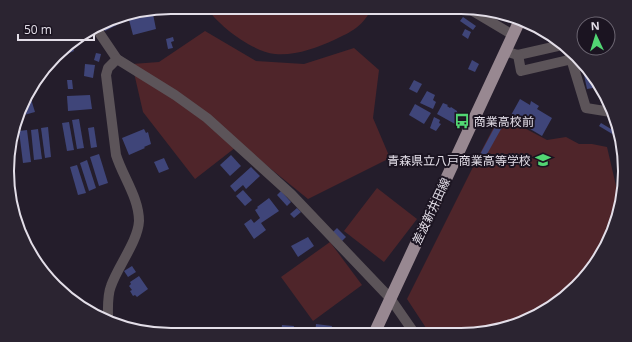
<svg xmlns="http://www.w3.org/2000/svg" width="632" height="342" font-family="'Open Sans','Noto Sans JP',sans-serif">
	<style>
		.green { fill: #4f252a }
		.building { fill: #3f4579 }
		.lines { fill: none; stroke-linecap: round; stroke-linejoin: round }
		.minor { stroke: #5c5459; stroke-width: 10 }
		.major { stroke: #988891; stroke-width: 12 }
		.labels { text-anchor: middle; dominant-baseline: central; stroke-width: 4; stroke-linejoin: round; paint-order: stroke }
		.poi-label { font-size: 12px; fill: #e3dee8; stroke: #1b1421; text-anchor: start }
		.street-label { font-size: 12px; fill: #e3dee8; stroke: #1b1421 }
		.rim { fill: none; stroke: #e3dee8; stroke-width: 2 }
	</style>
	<rect width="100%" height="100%" fill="#241d2b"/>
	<g class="green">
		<path d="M206,7h166c-8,19 -21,25 -38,33 -18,8 -39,16 -59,14 -24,-3 -56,-28 -69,-47z"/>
		<path d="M205,31l51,30 48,3 50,-16 25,22 -6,48 17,40 -82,41 -68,-55 -45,35 -52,-67 -11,-48 27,-2z"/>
		<path d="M500,115l47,25 19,-3 13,7h13l15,3 13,56 -17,50 -51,54 -70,27h-52l-23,-35 67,-134z"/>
		<path d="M377,188l40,31 -33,43 -40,-31z"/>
		<path d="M330,242l32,43 -49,36 -32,-44z"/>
	</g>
	<g class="building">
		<path d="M153,14l3,15 -23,6 -4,-15h3l-1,-3 10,-2v2z"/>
		<path d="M463,17l13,9 -3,4 -13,-9z"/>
		<path d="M113,18l4,7 -12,6 -3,-6z"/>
		<path d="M465,29l6,3 -3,7 -6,-4z"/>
		<path d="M173,37l1,4 -3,1 2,6 -5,1 -2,-10z"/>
		<path d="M75,39l3,7 -5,2 1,3 -7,3 -2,-3 -3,1 1,4 -9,4v2l-4,1 21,-22z"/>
		<path d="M96,53l5,1 -2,8 -5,-2z"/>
		<path d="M472,60l7,4 -4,8 -7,-3z"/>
		<path d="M85,64l10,1 -2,13 -9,-2z"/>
		<path d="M588,69l3,2 8,16 -12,2 -4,-19z"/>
		<path d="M67,80h5l1,9h-5z"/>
		<path d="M414,80l8,4 -5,9 -8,-4z"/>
		<path d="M427,91l8,4 -2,5 3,2 -3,7 -13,-6z"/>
		<path d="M90,95l2,14 -24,2 -1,-15z"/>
		<path d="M31,99l4,13 -11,3 -2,-7 3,-7z"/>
		<path d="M520,99l10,6 1,-4 8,5 -2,3 15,9 -10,18 -32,-19z"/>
		<path d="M443,103l5,2 -1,1 3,2 1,-1 6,4v1l3,2 -5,10 -18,-10z"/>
		<path d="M415,104l16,9 -7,11 -15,-9z"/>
		<path d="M434,117l6,3 -1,3 2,1 -5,7 -6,-3z"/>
		<path d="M79,119l5,29 -7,1 -5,-29z"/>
		<path d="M499,119l6,3 -23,41 -5,-3z"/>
		<path d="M69,122l5,28 -7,1 -5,-28z"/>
		<path d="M601,123l15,9 -2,3 -15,-9z"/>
		<path d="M48,127l3,30 -6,1 -4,-30z"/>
		<path d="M94,127l3,20 -6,1 -3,-20z"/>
		<path d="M38,129l4,30 -8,1 -3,-30z"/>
		<path d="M144,129l2,4 2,-1 3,12 -7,3 1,1 -16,7 -7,-17z"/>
		<path d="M27,130l4,32 -8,1 -4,-32z"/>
		<path d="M99,154l9,29 -9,3 -9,-29z"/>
		<path d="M231,155l10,11 -11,10 -10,-11z"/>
		<path d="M164,158l5,11 -10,4 -5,-11z"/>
		<path d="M87,160l9,28 -7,3 -9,-28z"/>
		<path d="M77,165l9,28 -8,2 -8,-28z"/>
		<path d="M251,167l9,9 -14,13 -3,-4 -8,7 -5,-6z"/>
		<path d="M243,190l9,10 -7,6 -9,-10z"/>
		<path d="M281,191l10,11 -4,4 -10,-11z"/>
		<path d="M269,198l10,13 -18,12 5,7 -12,9 -10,-15 7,-5 3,4 6,-5 -5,-8 3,-2 -1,-1z"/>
		<path d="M297,208l4,4 -7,6 -4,-4z"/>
		<path d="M337,228l9,9 -4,4 -9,-9z"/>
		<path d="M308,237l6,9 -16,11 -7,-11z"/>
		<path d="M132,266l4,6 -8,5 -4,-6z"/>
		<path d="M139,276l9,13 -11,8 -2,-2 -2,1 -3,-5 2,-1 -3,-4 2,-2 -1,-2z"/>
		<path d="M316,324l16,2 -1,4h4v4h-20z"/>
		<path d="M282,325l12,1 -1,8h-12z"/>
	</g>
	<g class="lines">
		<g class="minor">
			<path d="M466,7l47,28"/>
			<path d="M96,28l21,31 58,36 32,23 84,76 99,104 25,36"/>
			<path d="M569,52l17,56 25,4"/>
			<path d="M511,53l7,2 44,-10"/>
			<path d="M518,55l3,16 56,-13"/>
			<path d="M108,319c0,-11 -1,-23 3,-33 7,-20 27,-45 28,-65 0,-23 -16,-44 -23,-66l-10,-80 2,-7 9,-9"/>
		</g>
		<path class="major" d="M374,334l145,-312"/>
	</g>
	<defs>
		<g id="bus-bare" transform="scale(1.2)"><path d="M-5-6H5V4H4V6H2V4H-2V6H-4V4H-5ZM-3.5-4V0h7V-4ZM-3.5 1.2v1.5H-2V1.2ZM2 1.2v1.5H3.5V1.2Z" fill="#52d673" stroke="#1b1421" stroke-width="2.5" paint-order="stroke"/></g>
		<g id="school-bare" transform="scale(1.2)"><path d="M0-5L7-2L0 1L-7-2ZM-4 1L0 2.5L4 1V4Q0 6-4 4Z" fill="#52d673" stroke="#1b1421" stroke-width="2.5" paint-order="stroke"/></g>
	</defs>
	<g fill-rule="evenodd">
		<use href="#bus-bare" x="462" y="121"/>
		<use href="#school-bare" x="543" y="160"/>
	</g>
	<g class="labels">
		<g class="poi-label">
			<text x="474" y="121">商業高校前</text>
			<text x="531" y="160" text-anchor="end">青森県立八戸商業高等学校</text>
		</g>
		<g class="street-label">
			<text transform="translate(431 211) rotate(-65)">差波新井田線</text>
		</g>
	</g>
	<path d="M0 0H632V342H0ZM171 14H461A157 157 0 0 1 618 171V171A157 157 0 0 1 461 328H171A157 157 0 0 1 14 171V171A157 157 0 0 1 171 14Z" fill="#2b2431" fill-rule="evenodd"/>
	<path class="rim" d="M171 14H461A157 157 0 0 1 618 171V171A157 157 0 0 1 461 328H171A157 157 0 0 1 14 171V171A157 157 0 0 1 171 14Z"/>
	<g transform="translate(596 36) rotate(356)"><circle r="19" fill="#1b1421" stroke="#6b6571"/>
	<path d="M0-3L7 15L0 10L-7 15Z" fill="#52d673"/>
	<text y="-6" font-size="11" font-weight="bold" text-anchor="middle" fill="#e3dee8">N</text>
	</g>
	<path d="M18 34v6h76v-6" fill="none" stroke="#e3dee8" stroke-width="2"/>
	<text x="24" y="34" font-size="12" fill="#e3dee8" stroke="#1b1421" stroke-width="3" paint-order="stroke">50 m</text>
</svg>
